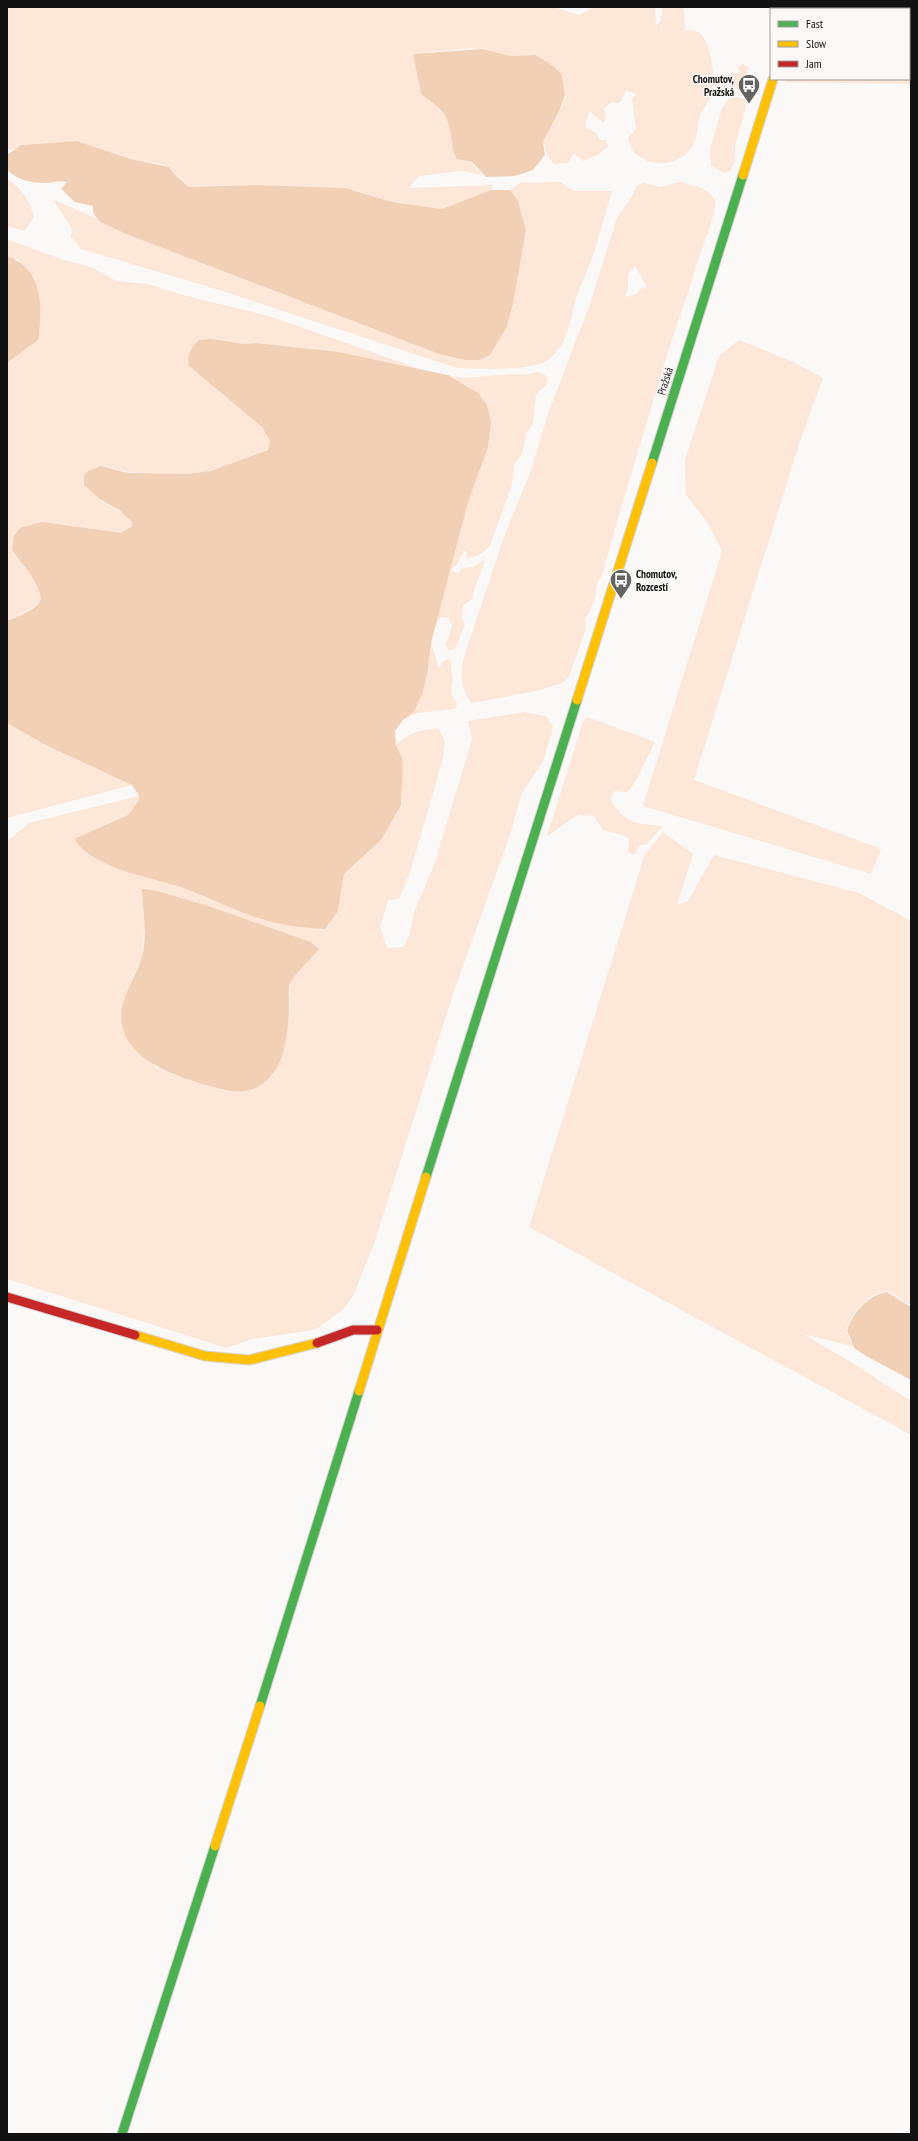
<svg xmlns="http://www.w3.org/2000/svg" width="918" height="2141" font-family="'PT Sans Narrow',sans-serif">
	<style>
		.green { fill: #fce7d8; fill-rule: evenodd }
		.water { fill: #f2d0b6 }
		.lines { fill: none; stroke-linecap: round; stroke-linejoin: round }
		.fast-casing { stroke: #d5d4d3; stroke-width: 11 }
		.slow-casing { stroke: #d5d4d3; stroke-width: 11 }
		.jam-casing { stroke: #d5d4d3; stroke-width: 11 }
		.fast { stroke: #4caf50; stroke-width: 9 }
		.slow { stroke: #ffc107; stroke-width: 9 }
		.jam { stroke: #c62828; stroke-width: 9 }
		.labels { text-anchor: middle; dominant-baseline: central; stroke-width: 3; stroke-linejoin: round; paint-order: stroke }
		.poi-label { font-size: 11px; font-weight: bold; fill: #131212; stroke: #fcf8f6; text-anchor: end }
		.street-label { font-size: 11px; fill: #131212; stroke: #fcf8f6 }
	</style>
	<rect width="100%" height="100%" fill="#fbf9f7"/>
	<g class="green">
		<path d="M7,7h547l25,8 15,-8h61l1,20 5,-7 2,-13h20l2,11v12l15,2c13,16 17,51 8,70 -2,5 -6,8 -8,13 -3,9 -2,19 -6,27 -7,17 -25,24 -43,20 -6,-1 -13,-7 -18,-10l-5,-14 8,-9 -4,-30 4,-5 -10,-4 -6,13h-10l-6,6 2,8 -2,6 -15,-12 -4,16 11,6 4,7h6l2,6c-7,8 -14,11 -25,15l-9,-8 -6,10 -14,1 -8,-10 -2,-12 22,-46 -4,-21 -26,-20 -25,1 -39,-8 -59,6 8,40 18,14 9,12 9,39 14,4 12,12 -22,-4 -42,5 -10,12 84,-3 -2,5 -49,19 -50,-7 -47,-14 -85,-3 -72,2 -6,-9 -9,-4 -8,-9 -34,-6 -54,-18 -56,4 -10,5 -4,-1z"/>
		<path d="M807,7h104v77l-125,-2 -1,-3h124v-70h-103z"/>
		<path d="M742,64l7,3 -2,7 6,4v8l-9,10 -10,-10 -5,-9 2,-4h9l-2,-6z"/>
		<path d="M738,97l8,2 -2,16 -9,30v15l-5,11 -6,2 -13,-7 -1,-16 12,-42 8,-10z"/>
		<path d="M7,179c15,9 22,21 27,38l-10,14 -17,-5z"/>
		<path d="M560,182l14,9h38c-6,19 -11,39 -17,58 -5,17 -13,32 -19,49 -6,22 -8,47 -28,62 -14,11 -72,9 -91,8l-244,-80 -132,-39 -10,-12 1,-8 -19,-29 32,13 41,21 313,120 26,6 42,-34 6,-22 13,-74 -8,-29 -8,-11 10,-7z"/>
		<path d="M680,182c13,3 31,6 35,20 2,10 -14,48 -18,61 -8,29 -19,57 -28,86 -23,75 -46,150 -67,226l-5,9 -2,15 -10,21v11l-16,46 -7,6 -26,8 -64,12c-13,-16 -11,-27 -8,-46l41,-123 25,-61 19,-62 41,-107 27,-86 14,-20 6,-13 7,-2 17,4zM635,266l12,21 -7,2 -4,5 -11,3 3,-11v-12z"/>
		<path d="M7,239l57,21 27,7 25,14 32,3 42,13 79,19 148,52 -78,-16 -83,-9 -12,1 -32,-5 -23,27 73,61 8,14 -2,9c-18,7 -38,17 -57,21 -36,8 -75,4 -110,-5l-1,33 29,19 3,4v4l-11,7 -109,17c10,15 30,33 28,52l-4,4 -29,15v-258l31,-23 -19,-80 -12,-4z"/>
		<path d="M739,340l54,22 30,16 -22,60 -107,342 187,69 -10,25 -228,-68 79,-255 -14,-28 -22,-28 -1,-35 34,-104z"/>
		<path d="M538,372l7,3 3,6 -2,4 -10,10 -3,28 -6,10 -5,21 -8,11 -2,20 -22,60c-5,8 -14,12 -24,14l1,-7 -2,-2 -9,16 -6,4 9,4 2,-5 11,-2 13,-7 -12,33v5l-10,8 -1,12 3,7 -9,22 -4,3h-4l-2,-5 6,-19 -4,-8 -7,-1 -5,7 33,-125 19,-51 -17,-60 -23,-13 16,3 46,-4 16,1z"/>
		<path d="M431,643l8,25 4,-7 7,-2 3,20 -2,14 6,11 -2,5 -38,4 -14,7c23,-20 25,-48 28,-77z"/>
		<path d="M524,712l22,4 7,11 -9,32 -22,34 -12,42 -56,156 -80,253 -21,52 -11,15 -28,19 -62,9 -25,9 -220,-69v-439l6,-3 16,-14 110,-27v4l-11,15 -52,23 34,27 73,23 81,32 74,-9 6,-37 37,-34 20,-35 2,-38 -1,-9 -6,-13c9,-11 30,-18 43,-16l6,13 -3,20 -32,110 -11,27 -11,1 -8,27 7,21 17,-1 6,-14 4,-21 20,-47 32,-105 6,-21 -4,-18zM252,922l59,20 7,7 -28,33 -4,57 -6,21 -8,16 -45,15 -38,-11 -34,-13 -32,-64 19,-49 2,-24z"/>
		<path d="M587,717l68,25 -18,37 -9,13 -13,-1 -5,7c5,11 15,22 27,25 8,2 16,1 25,4l-15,17 -7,1 -6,10 -6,-2 1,-14 -7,-4 -19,-5 -9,-14 -16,-1 -31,21 36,-114z"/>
		<path d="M7,723l125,62 -125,33z"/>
		<path d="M663,832l30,22 -16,51 11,-4 26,-46 145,38 52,28v384l-23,-14c-24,4 -33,19 -42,39l6,16 -49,-12 48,28 60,39v34l-382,-208 116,-373z"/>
	</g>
	<g class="water">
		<path d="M481,49l30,7 25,-1 17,11 9,9 3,20 -6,16 -16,31 2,13 -12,15 -18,6 -29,1 -14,-15 -15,-3c-6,-12 -5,-24 -9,-37 -4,-13 -17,-20 -27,-28l-8,-40z"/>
		<path d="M77,141l54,18 38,8c5,9 12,11 19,20l72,-2 85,3 47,14 50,7 49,-19h19l8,11 8,29 -13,74 -6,22 -17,29 -11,5h-14l-26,-6 -313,-120 -27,-13 -6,-8v-7l-18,-4 -14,-13 6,-7c-10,-2 -13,1 -22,1 -15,0 -27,-3 -38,-13v-15l14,-10z"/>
		<path d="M7,256c36,12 36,52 31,84l-31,23z"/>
		<path d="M212,339l32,5 12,-1 83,9 109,23 30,18 9,12 4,16 -3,27 -19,51 -38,144 -3,27 -5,22 -9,19 -11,9 -8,11 1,14 6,13 1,9 -2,38 -20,35 -37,34 -6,37 -13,18c-20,-1 -40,-3 -60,-9 -28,-8 -54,-22 -82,-32 -34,-12 -83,-17 -107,-46v-4l52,-23 11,-15v-4l-7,-11 -86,-40 -39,-22v-102c9,-4 26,-10 32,-18 8,-12 -20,-43 -27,-53l2,-14 6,-8 22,-6 79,11 11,-7v-4l-13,-12 -19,-11 -16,-14v-9l4,-5 13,-5 26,7 61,1 23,-3 57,-21 2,-9 -8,-14 -73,-61c-2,-13 1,-16 10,-26z"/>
		<path d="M142,889l15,2 51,15 103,36 8,7c-5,6 -28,30 -29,34 -2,7 -1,15 -1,22 -1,22 -2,54 -19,72 -19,21 -40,15 -64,8 -38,-11 -95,-31 -83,-82 5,-17 16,-33 20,-51 4,-20 0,-43 -1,-63z"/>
		<path d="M887,1292l24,15v73l-43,-23 -14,-9 -7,-18c7,-19 20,-34 40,-38z"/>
	</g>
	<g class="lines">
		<g class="fast-casing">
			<g id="fast">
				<path d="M795,9l1,-2"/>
				<path d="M652,463l91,-288"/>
				<path d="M426,1177l151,-477"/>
				<path d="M260,1706l99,-315"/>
				<path d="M122,2134l93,-288"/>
			</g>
		</g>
		<g class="slow-casing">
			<g id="slow">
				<path d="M743,175l30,-96"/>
				<path d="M577,700l75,-237"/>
				<path d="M135,1335l70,21 44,4 68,-17"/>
				<path d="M359,1391l67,-214"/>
				<path d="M215,1846l45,-140"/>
			</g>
		</g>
		<g class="jam-casing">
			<g id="jam">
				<path d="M7,1297l128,38"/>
				<path d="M317,1343l36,-13h24"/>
			</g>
		</g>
		<use href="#fast" class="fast"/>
		<use href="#slow" class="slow"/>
		<use href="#jam" class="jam"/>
	</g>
	<defs>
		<g id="bus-pin" transform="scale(1.15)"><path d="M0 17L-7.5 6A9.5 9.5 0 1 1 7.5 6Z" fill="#646362" stroke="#fcf8f6"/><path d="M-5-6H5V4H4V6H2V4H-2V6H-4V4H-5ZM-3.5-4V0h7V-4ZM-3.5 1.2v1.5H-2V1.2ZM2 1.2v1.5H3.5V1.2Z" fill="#fff"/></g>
	</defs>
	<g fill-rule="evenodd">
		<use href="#bus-pin" x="749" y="85"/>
		<use href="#bus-pin" x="621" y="580"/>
	</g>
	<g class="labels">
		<g class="poi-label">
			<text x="734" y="79">Chomutov,<tspan x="734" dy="13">Pražská</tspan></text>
			<text x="636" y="574" text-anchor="start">Chomutov,<tspan x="636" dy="13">Rozcestí</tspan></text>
		</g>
		<g class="street-label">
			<text transform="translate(665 381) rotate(-72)">Pražská</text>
		</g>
	</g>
	<rect width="918" height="2141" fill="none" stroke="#131212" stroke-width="16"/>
	<rect x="770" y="8" width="140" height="72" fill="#fcf8f6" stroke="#9f9c9b"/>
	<rect x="778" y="21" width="20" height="6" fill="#4caf50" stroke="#9f9c9b"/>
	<text x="806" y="28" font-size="12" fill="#131212">Fast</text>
	<rect x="778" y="41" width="20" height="6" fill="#ffc107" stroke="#9f9c9b"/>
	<text x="806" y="48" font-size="12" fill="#131212">Slow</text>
	<rect x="778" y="61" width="20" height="6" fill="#c62828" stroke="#9f9c9b"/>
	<text x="806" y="68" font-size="12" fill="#131212">Jam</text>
</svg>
